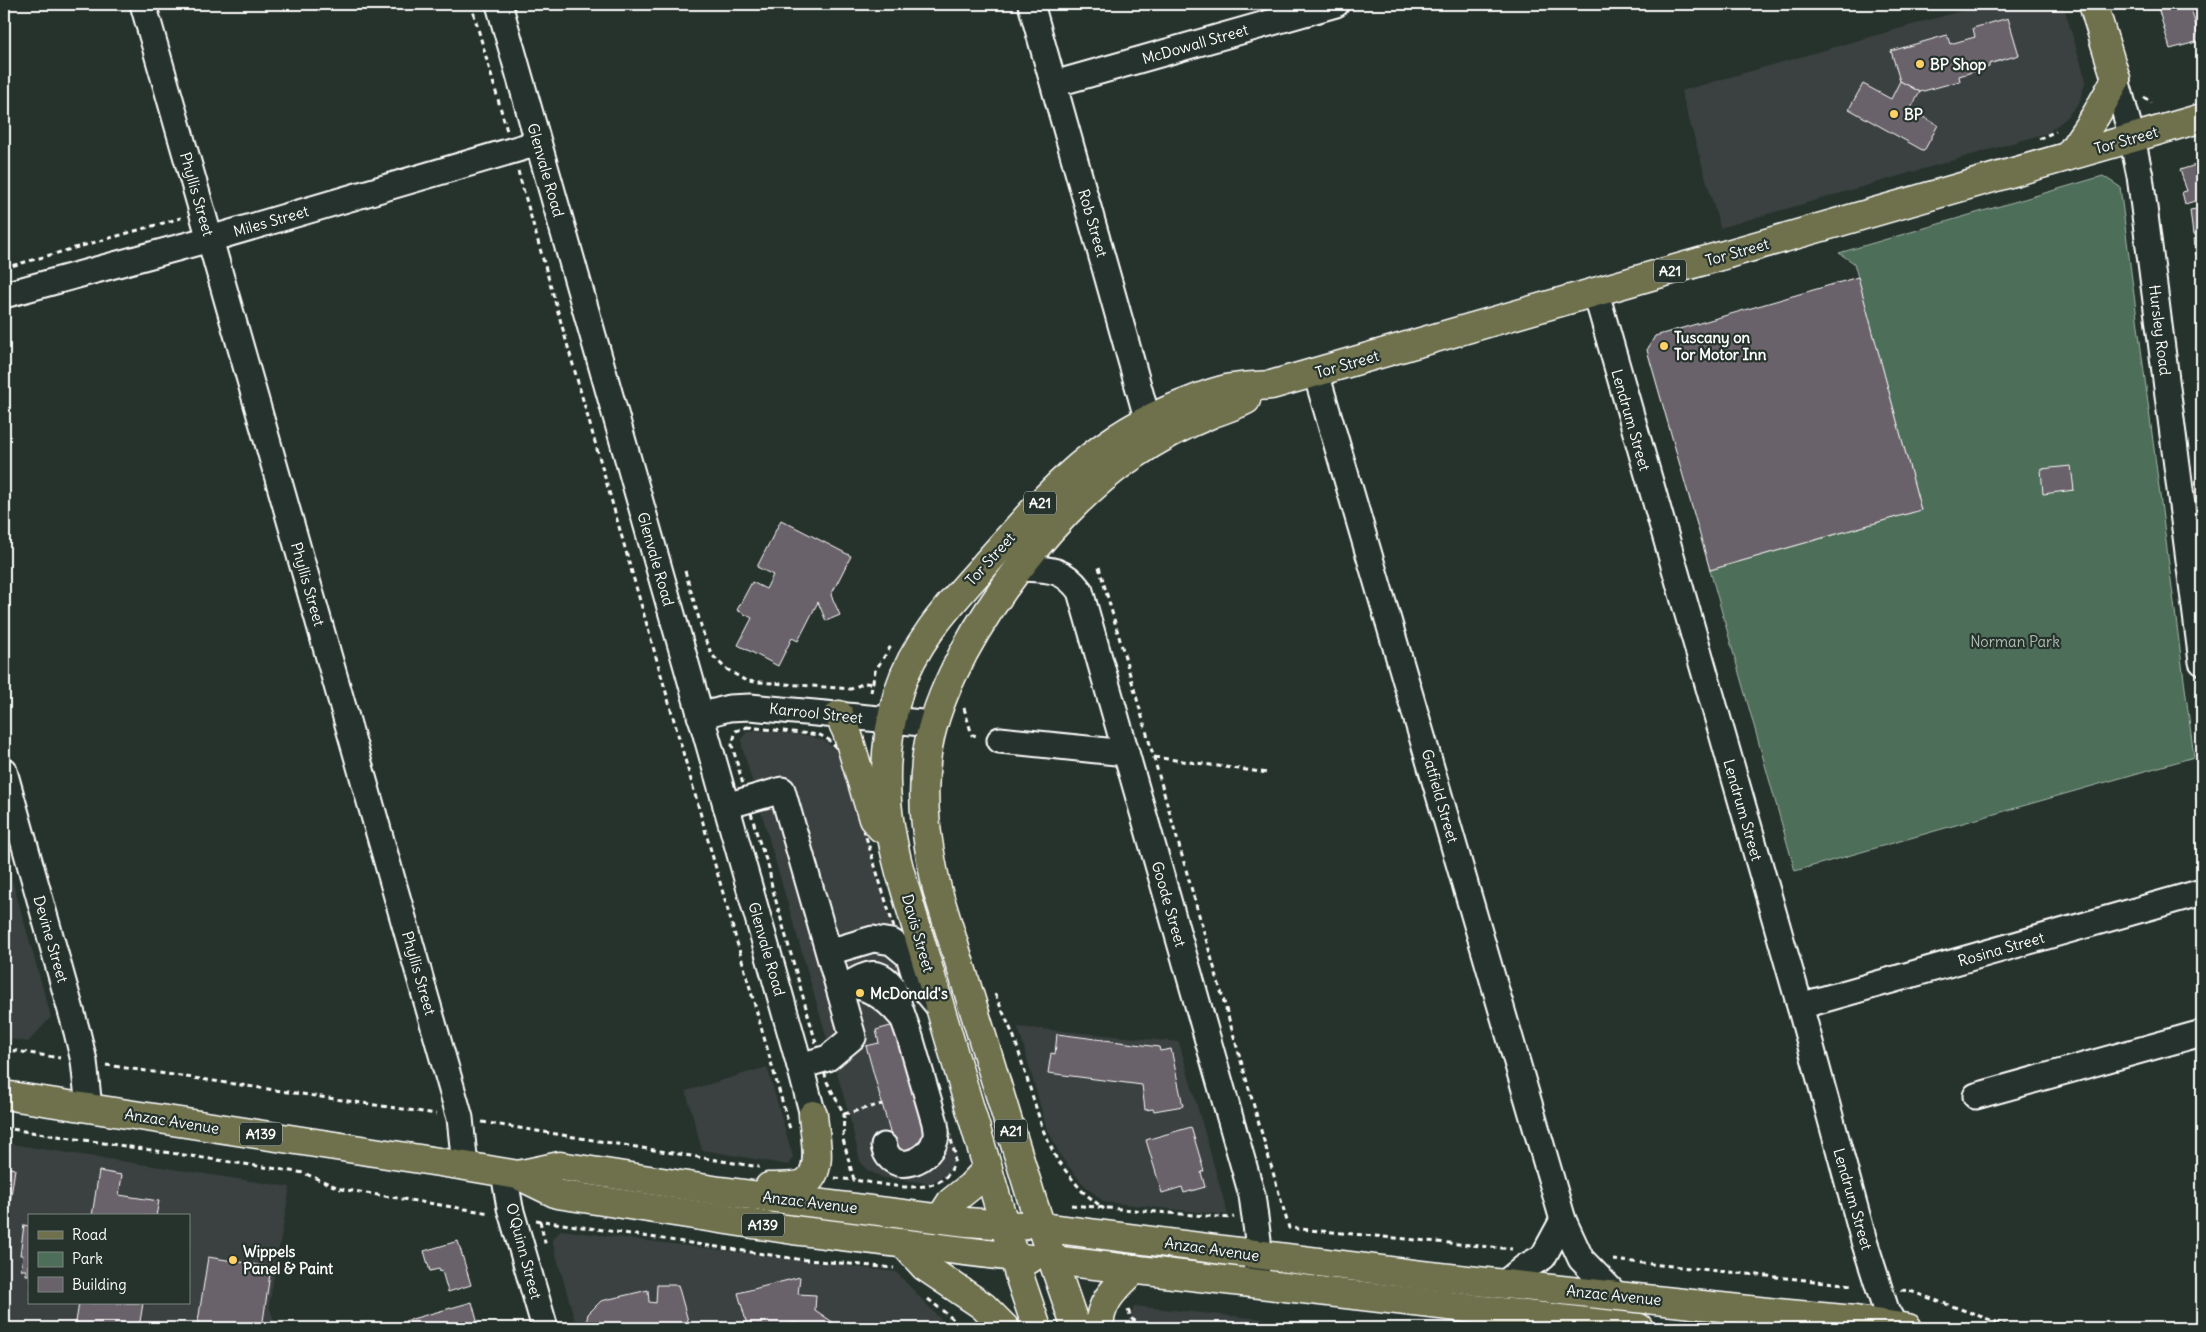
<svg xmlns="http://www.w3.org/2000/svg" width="2206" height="1332" font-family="Delius,sans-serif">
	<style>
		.built { fill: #3a413f; fill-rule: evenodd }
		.green { fill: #4d6e59; stroke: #a6b6ac }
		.building { fill: #6a626a; stroke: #fff }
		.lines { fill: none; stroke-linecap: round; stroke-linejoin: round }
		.minor-casing { stroke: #fff; stroke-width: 29 }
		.major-casing { stroke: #fff; stroke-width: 31 }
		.highway-casing { stroke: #fff; stroke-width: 31 }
		.path { stroke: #fff; stroke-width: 3; stroke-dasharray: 5 4; stroke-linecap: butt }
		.minor { stroke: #26332d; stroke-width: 25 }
		.major { stroke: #6e714b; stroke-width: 28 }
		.highway { stroke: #6e714b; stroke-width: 28 }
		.poi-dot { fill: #ffd166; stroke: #26332d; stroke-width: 2 }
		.labels { text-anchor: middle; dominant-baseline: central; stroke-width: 4.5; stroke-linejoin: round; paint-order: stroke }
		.shield { fill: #26332d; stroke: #bec2c0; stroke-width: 1 }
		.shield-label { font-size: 14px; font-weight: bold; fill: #fff }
		.street-label { font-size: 15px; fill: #fff; stroke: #26332d }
		.poi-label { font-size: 15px; font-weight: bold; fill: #fff; stroke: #26332d; text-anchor: start }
		.park-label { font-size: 15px; fill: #afbeb4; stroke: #26332d }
	</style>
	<rect width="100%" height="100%" fill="#26332d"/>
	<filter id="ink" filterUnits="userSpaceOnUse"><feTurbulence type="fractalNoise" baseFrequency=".02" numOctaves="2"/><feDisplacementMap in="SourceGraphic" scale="10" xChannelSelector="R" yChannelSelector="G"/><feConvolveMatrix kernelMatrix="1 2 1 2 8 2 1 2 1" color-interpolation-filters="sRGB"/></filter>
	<g filter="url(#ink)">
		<g class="built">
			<path d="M1985,4h78l23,76 -7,23 -16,18 -16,12 -327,95 -39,-137z"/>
			<path d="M755,730l55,6 15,5 13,11 8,15 45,156 6,31 22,77 8,15 30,107 -5,15 -8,8 -15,7 -45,-5 -17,-8 -7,-9 -10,-43 -108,-372v-8l5,-6z"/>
			<path d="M4,851l47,166 -23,25 -24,-4z"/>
			<path d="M1018,1027l161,15 49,173 -124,-13 -23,-20 -20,-25 -15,-31z"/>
			<path d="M767,1067l26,90 -5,8 -86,-15 -16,-59z"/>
			<path d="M4,1143l286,44 -21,118 7,23h-272zM29,1216h160v87h-160z"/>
			<path d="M561,1230l335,42 53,56h-372l-25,-88z"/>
			<path d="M1134,1306l216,22h-222z"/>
		</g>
		<path class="green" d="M2103,176l17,11 74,570 -399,114 -85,-301 211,-60 -67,-247 -15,-10z"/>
		<g class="building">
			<path d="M2157,4h33l10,37 -30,8z"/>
			<path d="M2008,18l11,37 -30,9v3l-30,9 1,5 -40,11 -20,-11 -9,-30 56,-16 3,9 25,-7 -2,-9z"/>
			<path d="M1900,81l20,11 -10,18 28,15 -14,26 -75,-42 14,-25 28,15z"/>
			<path d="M2202,163v36l-17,5 -3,-12 5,-1 -7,-21z"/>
			<path d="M2202,208v26l-9,1 -3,-25z"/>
			<path d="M2202,238v17h-6l-2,-16z"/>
			<path d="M1858,277l63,233 -211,60 -63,-220 8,-14z"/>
			<path d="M2071,466l3,24 -31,4 -2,-25z"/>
			<path d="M781,520l70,36 -20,39 9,20 -14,6 -8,-19 -20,39 -6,-3 -14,28 -40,-21 14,-27 -15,-8 15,-28 14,7 7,-14 -16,-8z"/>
			<path d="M898,1024l31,108 -14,17 -19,5 -30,-108 13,-3 -3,-13z"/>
			<path d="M1057,1034l102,13 1,4 11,-2 12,57 -29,5 -1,-2 -8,1 -3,-25 -94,-12 3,-20 4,1z"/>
			<path d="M1191,1127l13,44 -3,1 4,15 -21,6 -2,-6 -20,6 -16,-53z"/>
			<path d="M4,1167l11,2 -11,74z"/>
			<path d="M99,1171l23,4 -3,20 40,6 -3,15h-64z"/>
			<path d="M24,1225l5,1v49h-3v-5h-5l2,-15h-3z"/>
			<path d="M458,1241l13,44 -23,7 -6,-21 -2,1 -1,-3 -9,2 -6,-20z"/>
			<path d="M208,1257l63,10 -9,61h-65z"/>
			<path d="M800,1277l-2,17 18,1 -1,15 19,13 -3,5h-12l-5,-3 -21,-2 -20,5h-25l-10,-35z"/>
			<path d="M657,1285h21l12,43h-105l3,-14 13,-13 47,-11 1,12 7,1z"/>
			<path d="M472,1302l7,26h-71l-3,-7z"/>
			<path d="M79,1303h64l-4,25h-64z"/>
		</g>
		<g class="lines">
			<g class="minor-casing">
				<g id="minor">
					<path d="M143,4l317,1114 5,48"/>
					<path d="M499,4l301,1062 13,49"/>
					<path d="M1031,4l122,435"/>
					<path d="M2116,79l16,59 8,38 62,486"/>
					<path d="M1054,84l282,-80"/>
					<path d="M1596,293l204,713 64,235 22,69 10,18"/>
					<path d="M4,295l206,-56 328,-96"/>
					<path d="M1316,373l247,847 18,39 35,36"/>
					<path d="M1021,568c27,1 42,0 59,23l172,604 6,45 -2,44"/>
					<path d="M700,716l29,-8 21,-1 183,17"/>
					<path d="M1000,740l126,13"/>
					<path d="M4,771l73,261 7,29 5,47"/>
					<path d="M726,806l56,-16 71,247 -25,21 -28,8"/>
					<path d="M829,952l44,-13 19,3 17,14 7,23 23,28"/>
					<path d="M848,985c18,-10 29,-18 44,1l18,51 25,86c0,4 2,9 1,12 -2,26 -45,43 -52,11"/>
					<path d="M839,987c25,-7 48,12 63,30"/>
					<path d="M1800,1006l402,-114"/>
					<path d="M1976,1096l226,-63"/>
					<path d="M504,1173l6,35 35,120"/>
					<path d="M1504,1284l21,-17 18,-10 20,-37"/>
				</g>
			</g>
			<g class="major-casing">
				<g id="major">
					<path d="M2093,4l23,75"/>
					<path d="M1041,1227l380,48 356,38 78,7 53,8"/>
					<path d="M1052,1260l587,68"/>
				</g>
			</g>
			<g class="highway-casing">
				<g id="highway">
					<path d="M2069,155l27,-40 20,-36"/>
					<path d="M839,715l8,17 26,87 8,9"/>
					<path d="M4,1095l461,71 53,9 39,19 236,36 237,29"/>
					<path d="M518,1175l42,-9 160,25 247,31 54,4"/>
					<path d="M769,1187c10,-1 27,1 36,-4 20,-12 9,-49 8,-68"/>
					<path d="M940,1219l11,-17 20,-16 17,-18"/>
					<path d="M904,1244l21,23 58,39 22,22"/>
					<path d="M1037,1328l-16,-47 -121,-409c-17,-63 -20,-118 -1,-182 15,-48 52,-87 85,-124 62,-70 108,-127 199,-162 16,-6 34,-14 50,-16 13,-2 26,-2 38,-3l931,-267"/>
					<path d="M1076,1328l-43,-125 -96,-314c-10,-47 -17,-87 -10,-135 13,-98 123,-243 204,-297 25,-17 52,-32 80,-43 12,-5 24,-8 35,-14"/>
					<path d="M1099,1328c1,-28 17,-40 36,-59"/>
				</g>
			</g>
			<g class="path">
				<path d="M471,4l36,127"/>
				<path d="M2144,97l7,6"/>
				<path d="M2039,139l17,-8"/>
				<path d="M518,171l272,958"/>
				<path d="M4,268l177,-50"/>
				<path d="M1099,567l190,661 223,21"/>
				<path d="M685,571l20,68 7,16 13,13 21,13 105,8 13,-6 10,1"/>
				<path d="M871,692l4,-21 16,-25"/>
				<path d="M964,708l8,27 7,1"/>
				<path d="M747,727l73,8 9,5 11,12 54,176 5,40 29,88 27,98c-2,49 -69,30 -101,26l-11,-41 1,-25 -17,-32 -55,-195 -3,-19 -11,-30 -26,-93 4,-14z"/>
				<path d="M1154,757l114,16"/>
				<path d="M995,994l19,43 29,93 14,30 25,31 22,18"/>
				<path d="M4,1049l56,9"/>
				<path d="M106,1065l330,49"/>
				<path d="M844,1114l38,-10"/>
				<path d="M482,1122l277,45"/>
				<path d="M4,1128l300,45 37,16 149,24"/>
				<path d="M835,1178l19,2"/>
				<path d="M1071,1205l160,13 3,-1"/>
				<path d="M536,1220l261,39 97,9"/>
				<path d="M540,1221l6,26"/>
				<path d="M1613,1260l241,25"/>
				<path d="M1901,1290l9,1 103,37"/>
				<path d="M928,1299l36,29"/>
				<path d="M1128,1310l4,9 14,9"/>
			</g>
			<use href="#minor" class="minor"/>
			<use href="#major" class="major"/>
			<use href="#highway" class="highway"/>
		</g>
	</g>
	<g class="poi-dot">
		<circle cx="1920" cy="64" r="5"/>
		<circle cx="1894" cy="114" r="5"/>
		<circle cx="1664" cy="346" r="5"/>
		<circle cx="860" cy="993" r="5"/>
		<circle cx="233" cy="1260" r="5"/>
	</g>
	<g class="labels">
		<g class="shield">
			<rect x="1654" y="259.5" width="32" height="23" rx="4"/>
			<rect x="1024" y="491.5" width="32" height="23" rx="4"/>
			<rect x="995" y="1119.5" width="32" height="23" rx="4"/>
			<rect x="240" y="1122.5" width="42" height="23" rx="4"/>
			<rect x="742" y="1213.5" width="42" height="23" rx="4"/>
		</g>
		<g class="shield-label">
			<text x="1670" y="271">A21</text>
			<text x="1040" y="503">A21</text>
			<text x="1011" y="1131">A21</text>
			<text x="261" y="1134">A139</text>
			<text x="763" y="1225">A139</text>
		</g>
		<g class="street-label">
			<text transform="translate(1195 44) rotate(-16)">McDowall Street</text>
			<text transform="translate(2126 140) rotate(-16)">Tor Street</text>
			<text transform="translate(546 170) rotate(74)">Glenvale Road</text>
			<text transform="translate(197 194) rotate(74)">Phyllis Street</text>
			<text transform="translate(271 221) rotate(-16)">Miles Street</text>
			<text transform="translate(1093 223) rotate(74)">Rob Street</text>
			<text transform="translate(1737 252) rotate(-16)">Tor Street</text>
			<text transform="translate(2160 330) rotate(83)">Hursley Road</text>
			<text transform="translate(1347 364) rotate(-16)">Tor Street</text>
			<text transform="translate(1631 420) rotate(74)">Lendrum Street</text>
			<text transform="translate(656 559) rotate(74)">Glenvale Road</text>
			<text transform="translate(990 559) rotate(-48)">Tor Street</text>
			<text transform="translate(308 584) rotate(74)">Phyllis Street</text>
			<text transform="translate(816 713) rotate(6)">Karrool Street</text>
			<text transform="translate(1440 796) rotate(74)">Gatfield Street</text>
			<text transform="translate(1743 810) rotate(74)">Lendrum Street</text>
			<text transform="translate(1169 904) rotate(74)">Goode Street</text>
			<text transform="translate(918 933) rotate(74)">Davis Street</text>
			<text transform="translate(51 939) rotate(74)">Devine Street</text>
			<text transform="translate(767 949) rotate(74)">Glenvale Road</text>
			<text transform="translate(2001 949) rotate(-16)">Rosina Street</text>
			<text transform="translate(419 973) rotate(74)">Phyllis Street</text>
			<text transform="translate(172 1121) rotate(9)">Anzac Avenue</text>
			<text transform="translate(1853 1199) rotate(74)">Lendrum Street</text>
			<text transform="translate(810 1202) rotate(7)">Anzac Avenue</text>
			<text transform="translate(1212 1249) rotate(8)">Anzac Avenue</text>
			<text transform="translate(524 1251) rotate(75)">O'Quinn Street</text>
			<text transform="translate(1614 1295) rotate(6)">Anzac Avenue</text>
		</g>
		<g class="poi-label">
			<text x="1930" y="64">BP Shop</text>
			<text x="1904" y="114">BP</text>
			<text x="1674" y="337">Tuscany on<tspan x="1674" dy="17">Tor Motor Inn</tspan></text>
			<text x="870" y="993">McDonald's</text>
			<text x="243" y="1251">Wippels<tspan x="243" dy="17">Panel &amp; Paint</tspan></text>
		</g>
		<g class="park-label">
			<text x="2015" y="641">Norman Park</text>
		</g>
	</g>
	<rect width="2206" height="1332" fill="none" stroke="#26332d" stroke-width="20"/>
	<rect x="10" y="10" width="2186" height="1312" fill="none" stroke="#fff" stroke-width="2" filter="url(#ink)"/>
	<rect x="28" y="1214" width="162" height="90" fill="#26332d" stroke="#7d8581"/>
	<rect x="38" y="1231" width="25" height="8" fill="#6e714b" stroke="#7d8581"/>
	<text x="72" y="1240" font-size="15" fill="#ffffff">Road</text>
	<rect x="38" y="1252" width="25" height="15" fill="#4d6e59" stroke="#7d8581"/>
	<text x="72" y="1264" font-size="15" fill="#ffffff">Park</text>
	<rect x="38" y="1277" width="25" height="15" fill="#6a626a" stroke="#7d8581"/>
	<text x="72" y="1290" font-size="15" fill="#ffffff">Building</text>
</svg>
